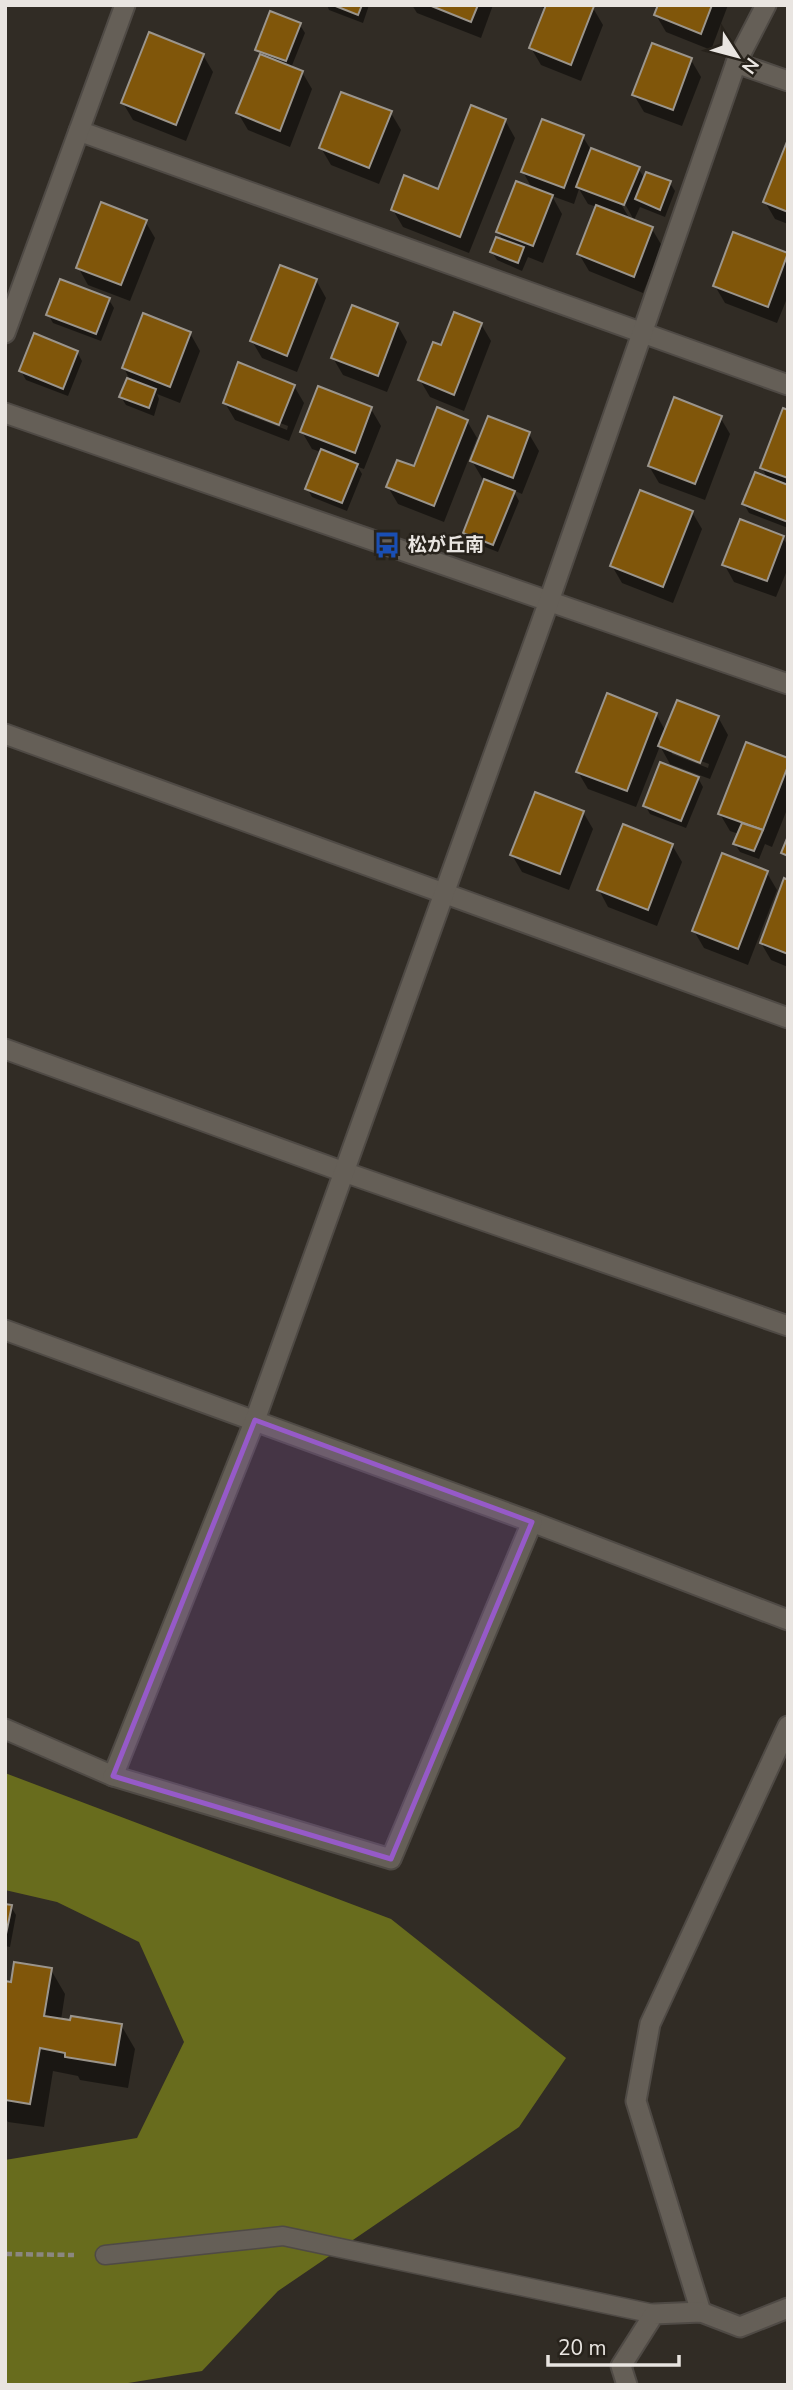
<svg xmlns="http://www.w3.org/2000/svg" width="793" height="2390" font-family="'Nunito Sans','Noto Sans JP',sans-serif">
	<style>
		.forest { fill: #686c1d }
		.shadow { fill: #0007; fill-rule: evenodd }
		.building { fill: #80560a; stroke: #9b958c; stroke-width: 2 }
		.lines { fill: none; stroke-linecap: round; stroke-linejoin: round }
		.service-casing { stroke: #4f4a45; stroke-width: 21 }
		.minor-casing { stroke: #4f4a45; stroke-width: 23 }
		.path { stroke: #8b8781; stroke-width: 4.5; stroke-dasharray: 7 3.5; stroke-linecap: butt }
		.service { stroke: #655f57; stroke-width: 18 }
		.minor { stroke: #655f57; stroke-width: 19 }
		.marked { fill: #965ac8; fill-opacity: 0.2; stroke: #965ac8; stroke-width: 5; stroke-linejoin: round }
		.labels { text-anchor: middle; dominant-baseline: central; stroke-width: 5; stroke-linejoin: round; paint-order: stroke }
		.poi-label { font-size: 19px; font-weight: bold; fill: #e9e5e1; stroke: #27221b; text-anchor: start }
	</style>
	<rect width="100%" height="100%" fill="#312c25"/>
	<path class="forest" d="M5,1773l386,146 175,139 -47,69 -241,164 -76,80 -86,14h-111v-225l132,-22 47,-96 -45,-100 -82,-40 -52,-12z"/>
	<g class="shadow">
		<path d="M327,5h42l-6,18 -34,-13z"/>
		<path d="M412,5h81l-12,33 -64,-25z"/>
		<path d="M537,5h50l6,3 10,17 -22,56 -40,-16 -10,-17 15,-39z"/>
		<path d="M660,5h68l-17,45 -45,-18 -10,-17z"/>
		<path d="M300,25l5,8 -14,35 11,4 10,17 -22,58 -42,-17 -10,-17 23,-57 -4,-7z"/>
		<path d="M203,55l10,17 -27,69 -53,-21 -10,-17z"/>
		<path d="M691,60l10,17 -19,49 -38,-14 -10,-17z"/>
		<path d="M391,113l10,17 -22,54 -48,-19 -10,-17z"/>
		<path d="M505,120l10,18 -46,115 -66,-26 -10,-17 46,-19z"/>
		<path d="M583,137l8,13 47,18 7,11 25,4 5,8 -10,26 -25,-10 -6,13 -13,-23 -3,2 13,22 21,8 10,17 -19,47 -54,-22 -10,-17 18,-47 -9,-3 -9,-15 -5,15 -22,-8 10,18 -19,49 -15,-6 -6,14 -25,-11 -5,-8 12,-10 -6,-10 35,-42 -10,-18z"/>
		<path d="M788,143v81l-13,-5 -10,-17z"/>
		<path d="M145,221l10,17 -25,63 -42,-16 -10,-18z"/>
		<path d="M787,255l1,41 -11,27 -52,-20 -10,-17z"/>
		<path d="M316,280l10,18 -29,74 -35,-14 -10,-17z"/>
		<path d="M109,300l5,8 -13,33 -48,-18 -5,-9z"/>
		<path d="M397,324l10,18 -20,50 -44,-17 -10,-17z"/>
		<path d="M481,324l10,17 -27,70 -34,-14 -10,-17 22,-33z"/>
		<path d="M190,333l10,18 -20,52 -23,-9 2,5 -5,17 -28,-11 -5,-8 10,-15 -7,-14z"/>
		<path d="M77,352l5,9 -14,35 -42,-16 -5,-9z"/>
		<path d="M294,386l10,17 -15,38 -54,-21 -10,-17zM236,406l52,20 -1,4 -51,-20z"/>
		<path d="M371,409l10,17 -17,43 -6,-2 4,7 -15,37 -35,-14 -5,-9 14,-36 -9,-3 -10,-17z"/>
		<path d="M788,412v116l-39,-15 -5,-9 24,-25 -6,-11z"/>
		<path d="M720,417l10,17 -25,66 -46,-17 -10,-17z"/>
		<path d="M467,421l10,17 -33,84 -46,-18 -10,-17 27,-19z"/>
		<path d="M529,434l10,17 -17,43 -9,-4 6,11 -21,51 -28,-11 -5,-8 21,-53 -4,-2 -10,-17z"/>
		<path d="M692,512l10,17 -29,74 -51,-20 -10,-17z"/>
		<path d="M783,538l5,8v22l-12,29 -42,-15 -10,-18z"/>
		<path d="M656,714l10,18 52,-15 10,18 -18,44 -40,-15 -10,-18 -24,61 -48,-18 -10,-17zM672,750l37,14 -1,4 -36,-14z"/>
		<path d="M788,760v47l-16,40 -7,-3 -6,15 -19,-7 -5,-8 4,-10 -9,-3 -10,-17z"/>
		<path d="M698,778l5,9 -17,41 -36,-14 -5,-9z"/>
		<path d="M583,812l10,17 -24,61 -47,-18 -10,-17z"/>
		<path d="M672,845l10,17 -25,64 -49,-19 -9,-17z"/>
		<path d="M767,873l10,17 -29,75 -44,-17 -10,-17z"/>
		<path d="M788,882v85l-17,-7 -10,-17z"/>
		<path d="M5,1906l6,1 5,8 -6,32 -5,-1z"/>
		<path d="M51,1970l14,24 -4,26 60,5 14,24 -7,39 -48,-8 -2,-4 -25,-5 -9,56 -36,-5 -3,-6v-133l8,1z"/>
	</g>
	<g class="building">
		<path d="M333,5h29l-4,10z"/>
		<path d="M429,5h49l-7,17z"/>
		<path d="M546,5l48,1 -23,59 -42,-17z"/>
		<path d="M658,5h54l-11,29 -47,-19z"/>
		<path d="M270,11l31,12 -15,38 -31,-11z"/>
		<path d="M149,32l55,22 -28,71 -55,-22z"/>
		<path d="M652,43l40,15 -19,52 -41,-15z"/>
		<path d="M260,54l43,17 -23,60 -44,-18z"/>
		<path d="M341,92l51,19 -23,57 -50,-20z"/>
		<path d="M471,105l35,14 -46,118 -69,-27 13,-35 34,14z"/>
		<path d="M542,119l42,16 -20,53 -43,-16z"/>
		<path d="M788,139v73l-25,-10z"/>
		<path d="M591,148l49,19 -16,38 -48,-18z"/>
		<path d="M646,172l25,9 -11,29 -25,-11z"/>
		<path d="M516,181l37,14 -20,51 -37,-14z"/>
		<path d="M101,202l46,18 -26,65 -45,-17z"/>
		<path d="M596,205l57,22 -19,50 -57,-23z"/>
		<path d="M733,232l55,21 -20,54 -55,-21z"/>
		<path d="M496,237l28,10 -6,16 -28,-11z"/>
		<path d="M280,265l37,14 -30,77 -37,-15z"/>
		<path d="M60,279l50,19 -14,36 -50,-19z"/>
		<path d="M352,305l46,18 -20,53 -47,-18z"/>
		<path d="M454,312l28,11 -28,72 -36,-15 15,-38 8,3z"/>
		<path d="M143,313l48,19 -21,55 -48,-19z"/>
		<path d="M34,333l44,18 -15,38 -44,-18z"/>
		<path d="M238,362l57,23 -16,40 -56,-22z"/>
		<path d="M127,378l29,11 -7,19 -30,-11z"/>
		<path d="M318,386l54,21 -17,46 -55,-21z"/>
		<path d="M674,397l48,19 -27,68 -47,-18z"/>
		<path d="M437,407l31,13 -34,86 -48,-19 11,-27 17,6z"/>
		<path d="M783,408l5,2v68l-28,-10z"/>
		<path d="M488,416l42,16 -17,46 -43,-17z"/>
		<path d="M321,449l37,15 -16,39 -37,-14z"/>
		<path d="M755,472l33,13v37l-46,-18z"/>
		<path d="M484,479l31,12 -22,54 -30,-12z"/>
		<path d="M640,490l53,21 -30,76 -53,-21z"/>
		<path d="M740,519l44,17 -17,45 -45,-16z"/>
		<path d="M607,693l50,20 -30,78 -51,-19z"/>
		<path d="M677,700l42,16 -19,47 -42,-17z"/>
		<path d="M746,742l42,16v8l-25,64 -45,-16z"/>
		<path d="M660,762l39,15 -18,44 -38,-15z"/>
		<path d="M535,792l49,19 -24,63 -50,-19z"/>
		<path d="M742,823l21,7 -9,21 -21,-7z"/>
		<path d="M623,824l50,20 -25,66 -51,-20z"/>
		<path d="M788,836v20l-7,-3z"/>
		<path d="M722,853l46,18 -30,78 -46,-18z"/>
		<path d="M784,878l4,2v74l-28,-11z"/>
		<path d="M5,1904l7,1 -7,34z"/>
		<path d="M14,1962l38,6 -8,48 26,4 1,-4 51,8 -7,41 -50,-8v-4l-25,-5 -10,56 -25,-4v-119l6,1z"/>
	</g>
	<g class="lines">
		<g class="service-casing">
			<path id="service" d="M105,2255l178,-19 371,78"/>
		</g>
		<g class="minor-casing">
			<g id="minor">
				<path d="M736,63l52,18"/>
				<path d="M79,131l709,254"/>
				<path d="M5,333l120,-328"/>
				<path d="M5,413l783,271"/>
				<path d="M5,734l783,284"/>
				<path d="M5,1049l339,123 444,154"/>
				<path d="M5,1330l527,192 256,98"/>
				<path d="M5,1729l108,47 142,-356 294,-819 187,-538 30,-58"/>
				<path d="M113,1776l278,83 141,-337"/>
				<path d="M701,2312l-65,-211 14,-77 138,-298"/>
				<path d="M627,2385l-6,-19 33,-52 47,-2 39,15 48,-19"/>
			</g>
		</g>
		<path class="path" d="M5,2254l69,1"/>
		<use href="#service" class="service"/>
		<use href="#minor" class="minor"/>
	</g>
	<path class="marked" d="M255,1420l277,102 -141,337 -278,-83z"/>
	<defs>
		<g id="bus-bare" transform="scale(2.1)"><path d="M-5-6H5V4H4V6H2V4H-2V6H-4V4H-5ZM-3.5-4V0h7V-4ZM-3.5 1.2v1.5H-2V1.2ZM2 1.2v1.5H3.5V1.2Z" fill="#1a4fb4" stroke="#27221b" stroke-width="2.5" paint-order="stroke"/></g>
	</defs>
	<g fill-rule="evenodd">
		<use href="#bus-bare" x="387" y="545"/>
	</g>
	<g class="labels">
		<g class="poi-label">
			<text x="408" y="545">松が丘南</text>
		</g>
	</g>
	<rect width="793" height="2390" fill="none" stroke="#e9e5e1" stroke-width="14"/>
	<g transform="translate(737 56) rotate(126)" stroke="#27221b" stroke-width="5" paint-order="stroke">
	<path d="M0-5L12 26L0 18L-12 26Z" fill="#e9e5e1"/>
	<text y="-10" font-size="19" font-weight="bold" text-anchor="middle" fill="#e9e5e1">N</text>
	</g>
	<path d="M548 2355v10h131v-10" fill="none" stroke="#e9e5e1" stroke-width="3.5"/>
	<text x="558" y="2355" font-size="21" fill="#e9e5e1" stroke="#27221b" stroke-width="5" paint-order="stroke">20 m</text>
</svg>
